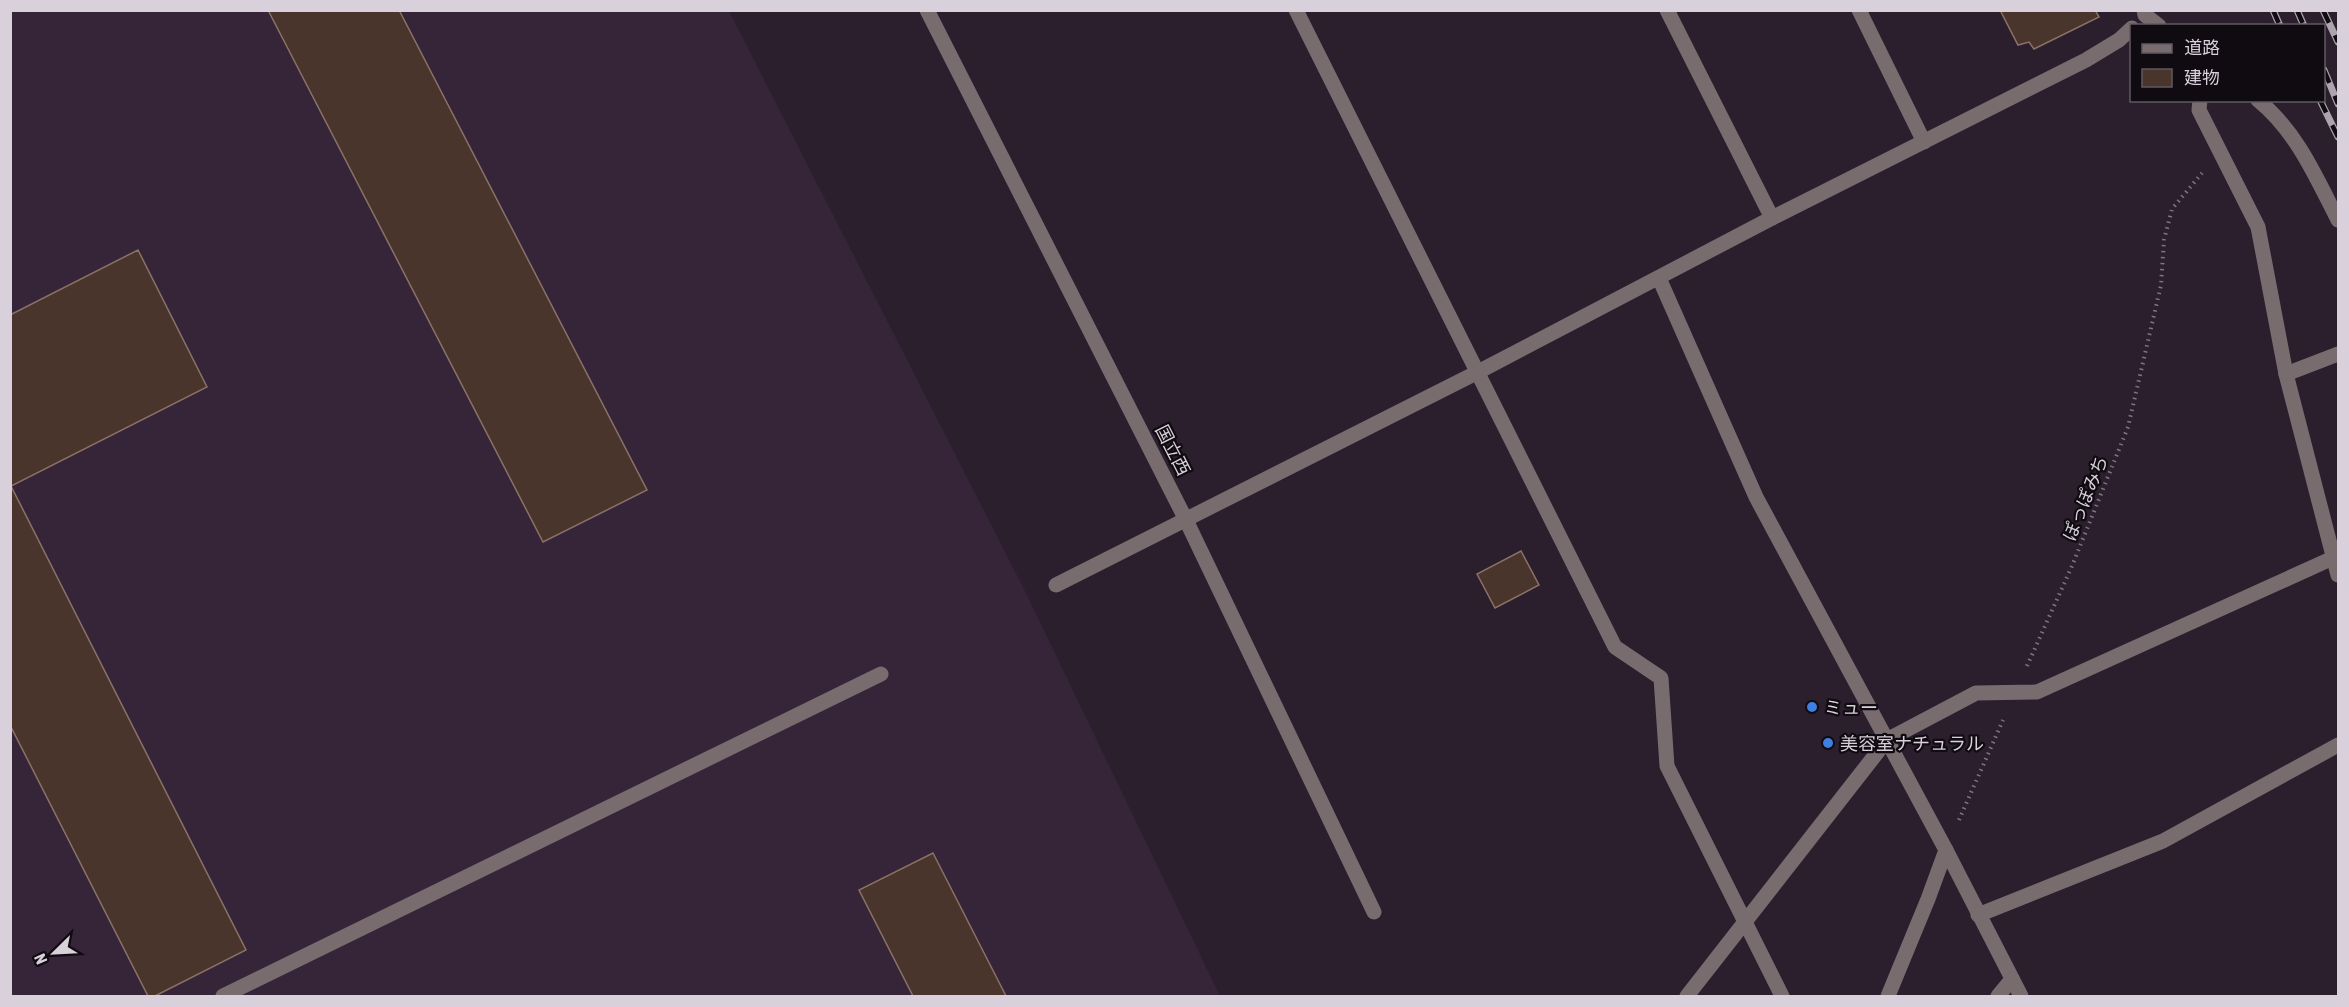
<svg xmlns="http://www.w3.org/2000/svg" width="2349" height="1007" font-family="'Asap Condensed','Noto Sans JP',sans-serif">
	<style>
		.built { fill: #362539 }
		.building { fill: #49352b; stroke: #8a7268; stroke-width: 1.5 }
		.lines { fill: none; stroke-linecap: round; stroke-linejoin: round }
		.path { stroke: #7f7481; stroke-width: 4; stroke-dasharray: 1.5 4.5; stroke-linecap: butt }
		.minor { stroke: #786c6e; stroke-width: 15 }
		.rail-casing { stroke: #aca3ae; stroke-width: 7 }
		.rail { stroke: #100a11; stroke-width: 4.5; stroke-dasharray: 14; stroke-linecap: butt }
		.shop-dot { fill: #3f7fe0; stroke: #100a11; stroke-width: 2 }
		.labels { text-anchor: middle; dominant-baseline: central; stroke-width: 4.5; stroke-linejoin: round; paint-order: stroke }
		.street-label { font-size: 18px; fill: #d8d0da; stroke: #100a11 }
		.poi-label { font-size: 18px; fill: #d8d0da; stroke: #100a11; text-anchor: start }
	</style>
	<rect width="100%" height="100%" fill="#2b1e2d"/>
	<path class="built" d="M10,11h719l298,584 193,401h-1209z"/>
	<g class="building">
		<path d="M268,10h131l248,480 -104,52z"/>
		<path d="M2000,10h95l4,7 -65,32 -5,-7 -11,3z"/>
		<path d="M138,250l69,137 -196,99 235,464 -91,46h-7l-138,-271v-410z"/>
		<path d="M1521,551l18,34 -44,23 -18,-34z"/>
		<path d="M933,853l73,143h-93l-54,-106z"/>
	</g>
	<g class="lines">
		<g class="path">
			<path d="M2027,666l45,-100 56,-139 33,-142 3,-45 8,-31 30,-36"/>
			<path d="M1959,820l44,-100"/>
		</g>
		<g class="minor">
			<path d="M927,10l258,508 189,394"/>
			<path d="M1296,10l319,637 46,31 6,88 115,230"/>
			<path d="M1667,10l105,208"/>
			<path d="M1859,10l65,132"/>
			<path d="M2144,10l1,5 14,11"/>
			<path d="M2200,100l-1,10 59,117 28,147 52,201"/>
			<path d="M2258,100c39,32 58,77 80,120"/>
			<path d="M1659,278l97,219 190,353 75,146"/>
			<path d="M2286,374l52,-20"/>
			<path d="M1056,585l422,-213 294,-154 314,-158 33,-20 13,-12"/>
			<path d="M1978,915l185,-74 175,-96"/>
			<path d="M223,996l658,-322"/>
			<path d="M1687,996l200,-256 89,-47 61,-1 296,-134"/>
			<path d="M1888,996l40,-97 18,-49"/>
			<path d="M1998,996l14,-17"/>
		</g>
		<g class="rail-casing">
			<g id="rail">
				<path d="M2273,10l7,16"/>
				<path d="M2297,10l7,16"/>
				<path d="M2323,10l15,32"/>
				<path d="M2324,70l14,34"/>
				<path d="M2320,100l18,37"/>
			</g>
		</g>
		<use href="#rail" class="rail"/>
	</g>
	<g class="shop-dot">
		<circle cx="1812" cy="707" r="6"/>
		<circle cx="1828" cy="743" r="6"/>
	</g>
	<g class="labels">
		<g class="street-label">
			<text transform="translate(1173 450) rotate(63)">国立西</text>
			<text transform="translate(2085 498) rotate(-68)">ぽっぽみち</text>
		</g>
		<g class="poi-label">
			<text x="1824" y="707">ミュー</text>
			<text x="1840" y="743">美容室ナチュラル</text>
		</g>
	</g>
	<rect width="2349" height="1007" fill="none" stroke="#d8d0da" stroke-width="24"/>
	<rect x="2130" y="24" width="195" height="78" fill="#100a11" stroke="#605961" stroke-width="1.5"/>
	<rect x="2142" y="44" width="30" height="9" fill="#786c6e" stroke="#605961" stroke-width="1.5"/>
	<text x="2184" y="54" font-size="18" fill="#d8d0da">道路</text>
	<rect x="2142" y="69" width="30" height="18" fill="#49352b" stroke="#605961" stroke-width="1.5"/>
	<text x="2184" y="84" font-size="18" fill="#d8d0da">建物</text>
	<g transform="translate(54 953) rotate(246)" stroke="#100a11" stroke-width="4.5" paint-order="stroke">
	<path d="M0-4.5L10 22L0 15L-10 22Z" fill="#d8d0da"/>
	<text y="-9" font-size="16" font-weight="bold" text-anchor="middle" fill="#d8d0da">N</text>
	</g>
</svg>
